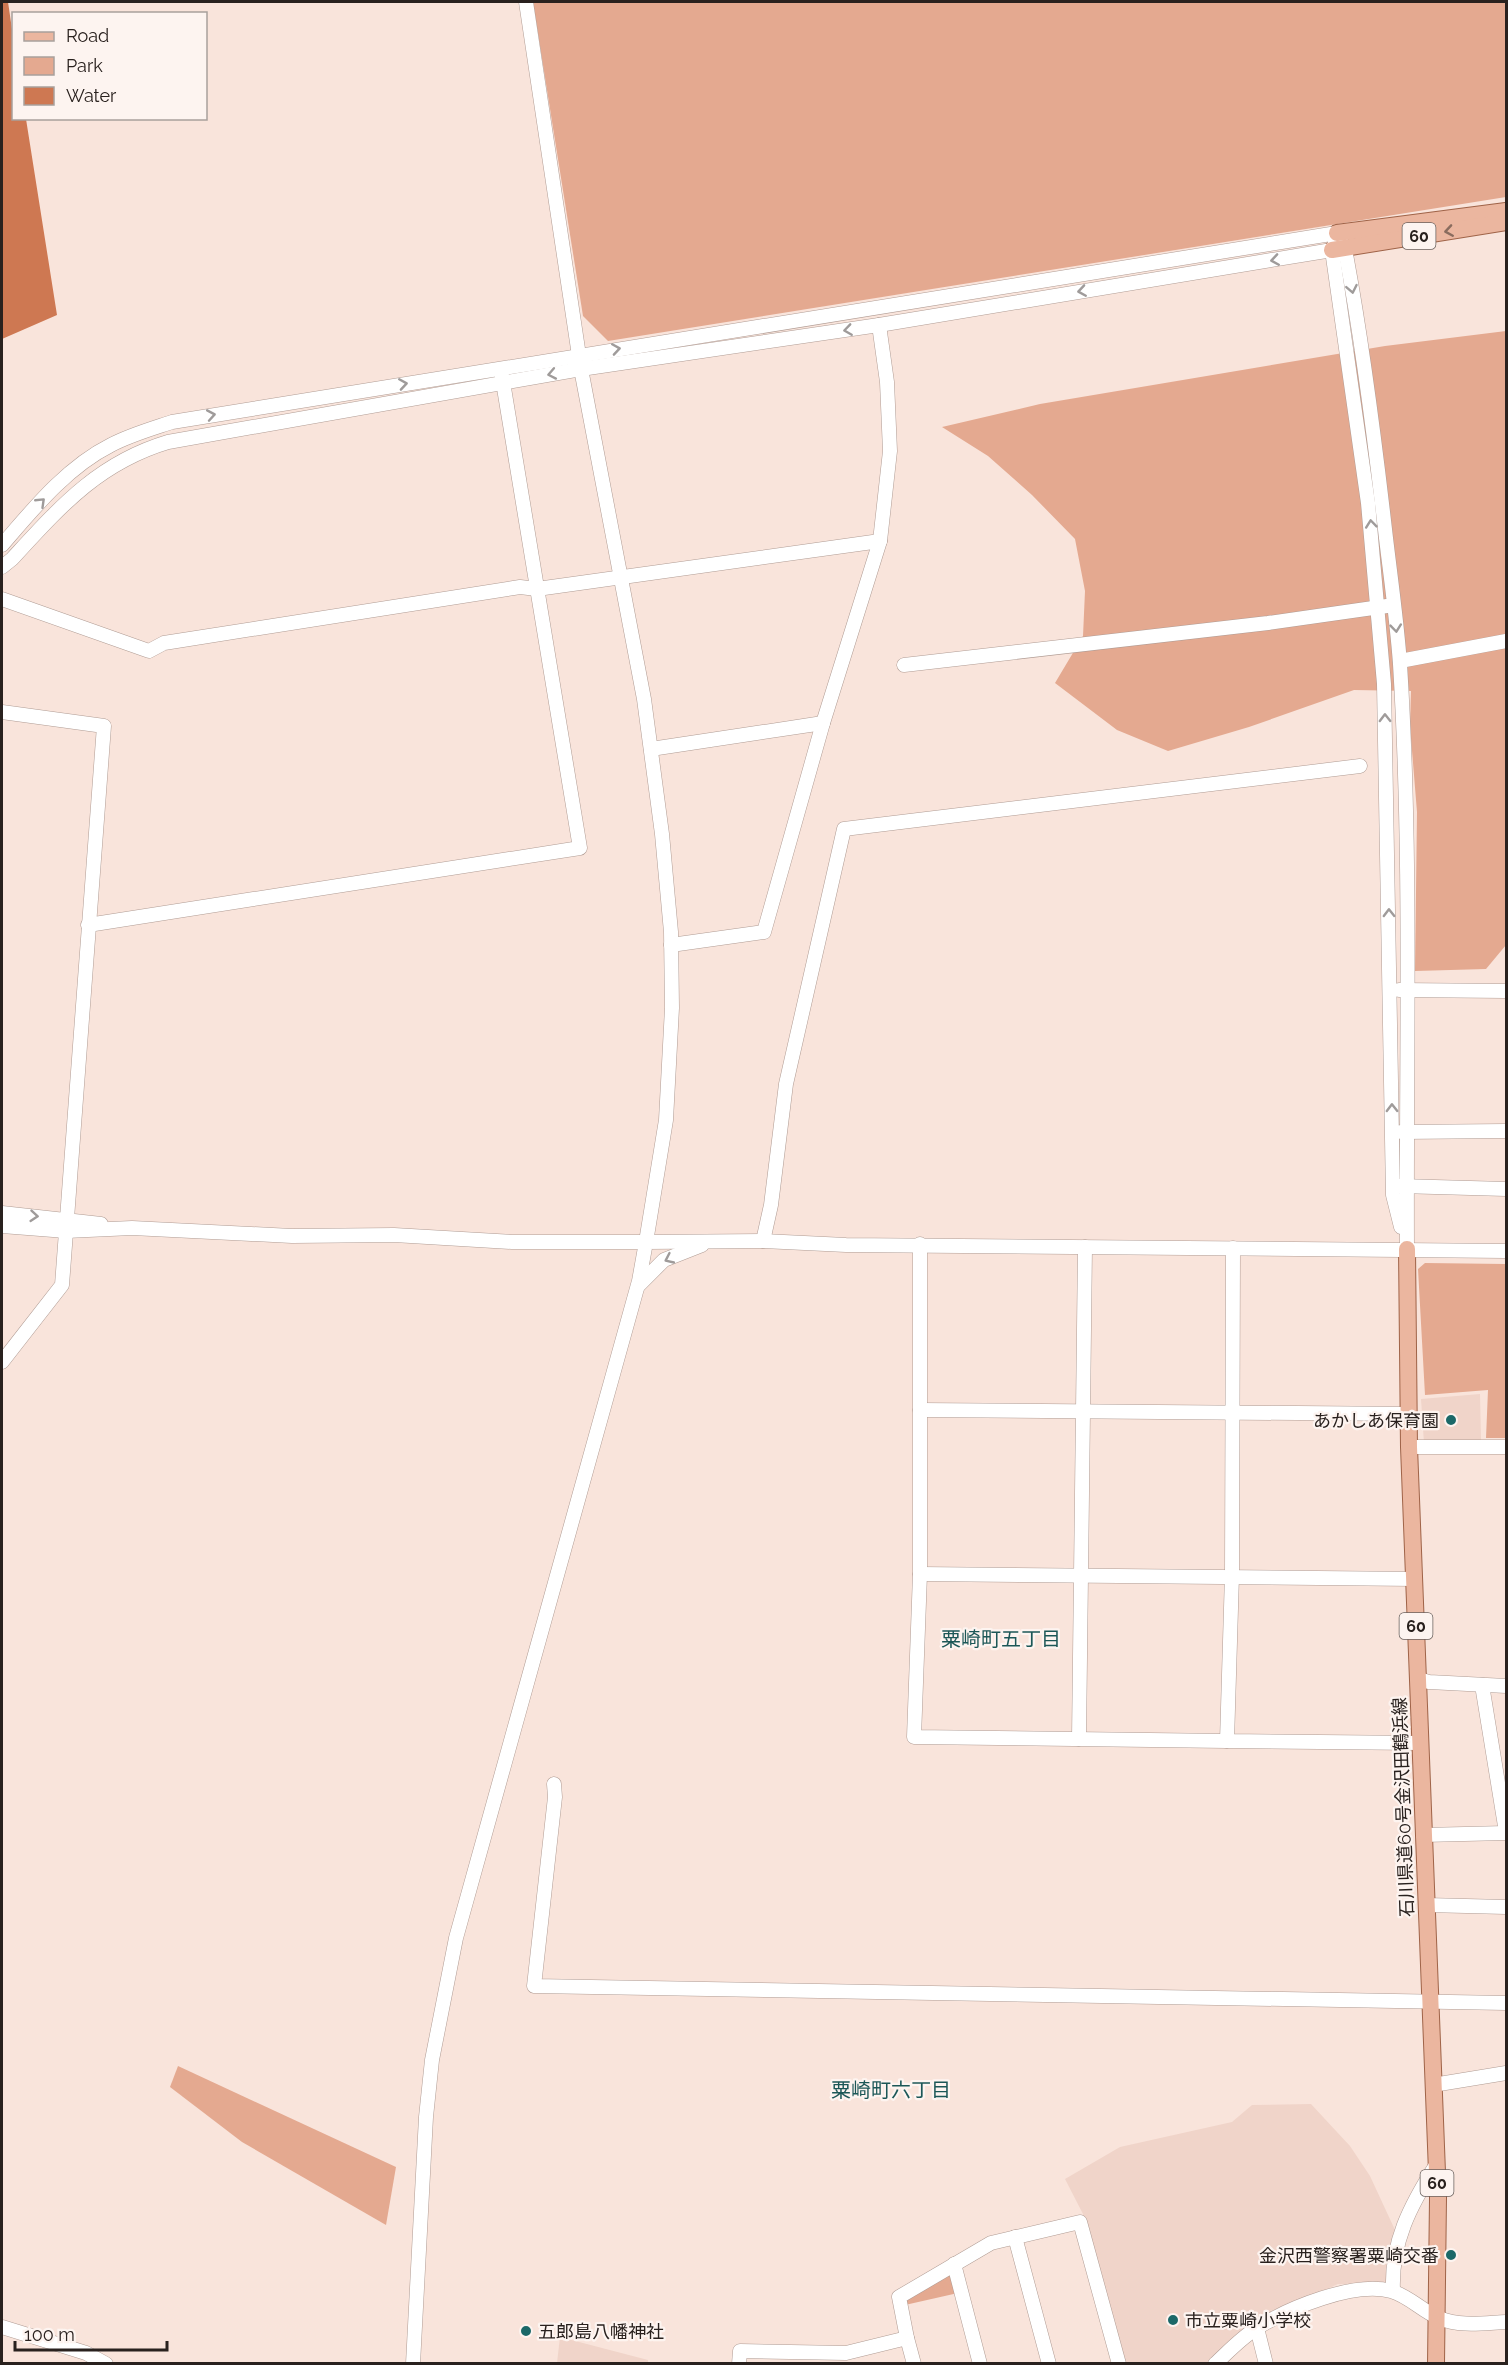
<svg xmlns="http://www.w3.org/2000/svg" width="1508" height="2365" font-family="Raleway,'Noto Sans JP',sans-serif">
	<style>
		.built { fill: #f0d4c9 }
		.green { fill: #e4a990 }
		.water { fill: #ce7852 }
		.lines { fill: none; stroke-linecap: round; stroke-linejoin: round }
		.minor-casing { stroke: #b09c94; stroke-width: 15 }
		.major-casing { stroke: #9f6348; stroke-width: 18 }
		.minor { stroke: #fff; stroke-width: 14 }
		.major { stroke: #ebb69f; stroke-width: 16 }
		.oneway { stroke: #8a6c5e }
		.oneway2 { stroke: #9f9b9a }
		.poi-dot { fill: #1b6868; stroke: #fdf4f0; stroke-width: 2 }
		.labels { text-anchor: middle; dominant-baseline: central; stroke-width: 4.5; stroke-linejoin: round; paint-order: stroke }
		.shield { fill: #fdf4f0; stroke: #69605d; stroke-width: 1.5 }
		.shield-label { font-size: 16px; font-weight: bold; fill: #29211e }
		.poi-label { font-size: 18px; fill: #29211e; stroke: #fdf4f0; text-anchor: end }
		.street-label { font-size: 18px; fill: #29211e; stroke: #fdf4f0 }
		.neighbourhood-label { font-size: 20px; fill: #1c5757; stroke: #fdf4f0 }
	</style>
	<rect width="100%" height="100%" fill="#f9e4db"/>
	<g class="built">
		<path d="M1480,1394l1,46 -57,3 -3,-44z"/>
		<path d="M1311,2104l39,42 20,30 25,54 -9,32v22h-48l-78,36 -52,43h-86l-39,-149 -18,-35 55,-32 112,-25 20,-17z"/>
		<path d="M560,2337l88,23v3h-91z"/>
	</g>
	<g class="green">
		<path d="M533,2h973v195l-898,144 -25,-25z"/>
		<path d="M1506,331v614l-20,24 -71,2 2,-159 -7,-86 1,-35 -57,-1 -105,37 -81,24 -51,-21 -62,-47 28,-47 2,-45 -10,-52 -43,-44 -44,-39 -46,-29 98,-23 345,-58z"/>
		<path d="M1425,1263l81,1v174h-20l2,-48 -63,5 -7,-126z"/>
		<path d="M178,2066l218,101 -10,58 -144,-83 -72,-55z"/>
		<path d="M947,2274l6,1 5,18 -53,12 1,-8z"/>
	</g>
	<path class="water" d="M2,2h6l5,34 1,82 12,1 31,196 -55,24z"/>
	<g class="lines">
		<g class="minor-casing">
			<g id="minor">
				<path d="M1340,240l5,9c18,96 30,192 41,289 5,42 11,84 14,126 12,194 6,390 7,585"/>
				<path d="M1335,243l-3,7 36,253 16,181 9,511 8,32"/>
				<path d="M2,545c31,-36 65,-78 109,-100 19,-10 40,-16 61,-23l1165,-189"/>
				<path d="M2,567l10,-8c48,-52 86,-96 156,-117l413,-73 298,-44 453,-75"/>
				<path d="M2,599l147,52 15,-8 356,-56 17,2 343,-48"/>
				<path d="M1400,661l106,-20"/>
				<path d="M904,665l364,-42 119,-17"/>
				<path d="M2,712l102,14 -42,559 -60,77"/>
				<path d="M651,749l172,-26"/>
				<path d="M88,925l492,-77 -78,-472"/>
				<path d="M671,945l93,-13 59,-209 57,-182 10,-90 -3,-69 -8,-57"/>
				<path d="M1399,990l107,1"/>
				<path d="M1401,1132l105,-1"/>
				<path d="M1399,1186l107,3"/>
				<path d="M2,1213l99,11"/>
				<path d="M2,1226l64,5 66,-3 160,8 102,-1 118,7h134l20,-122 6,-112 -1,-76 -9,-98 -18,-135 -63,-330 -55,-367"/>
				<path d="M763,1241l8,-36 15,-121 58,-255 516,-63"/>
				<path d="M920,1244v330l-6,163 313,4"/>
				<path d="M1233,1248l-1,327 -5,166 193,2"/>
				<path d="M639,1285l25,-25 38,-15"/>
				<path d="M920,1410l489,4"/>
				<path d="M1409,1447h97"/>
				<path d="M920,1574l495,5"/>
				<path d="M1418,1679l11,3 77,4"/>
				<path d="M1482,1685l24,147"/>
				<path d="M1079,1739l6,-492"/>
				<path d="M554,1784l1,13 -21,189 972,17"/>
				<path d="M1423,1835l83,-2"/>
				<path d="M1426,1905l80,2"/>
				<path d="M1433,2085l73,-12"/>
				<path d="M1015,2237l34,127"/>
				<path d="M954,2264l26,100"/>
				<path d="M1393,2291c-2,-49 17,-85 43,-126"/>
				<path d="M2,2327l84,26 20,11"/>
				<path d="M1257,2328l9,36"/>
				<path d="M907,2338l-8,-41 92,-54 89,-21 39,142"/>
				<path d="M413,2364l13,-247 6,-57 24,-122 183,-657 7,-39 117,-1 83,4 660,6"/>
				<path d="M739,2364l1,-13 106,2 61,-15 7,26"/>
				<path d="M1215,2364c13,-12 27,-27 42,-36 32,-20 97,-47 134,-37 18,5 31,20 48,27 21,9 45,5 67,4"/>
			</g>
		</g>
		<g class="major-casing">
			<g id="major">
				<path d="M1337,233l169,-22"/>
				<path d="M1332,250l174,-28"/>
				<path d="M1407,1249l2,198 29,751 -2,166"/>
			</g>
		</g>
		<use href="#minor" class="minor"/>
		<use href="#major" class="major"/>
	</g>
	<defs><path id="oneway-chevron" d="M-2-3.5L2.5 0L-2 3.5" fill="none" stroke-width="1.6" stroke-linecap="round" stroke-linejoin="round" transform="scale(1.5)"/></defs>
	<use class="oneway" href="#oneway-chevron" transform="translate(1449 231) rotate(171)"/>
	<g class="oneway2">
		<use href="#oneway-chevron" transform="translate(1275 260) rotate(171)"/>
		<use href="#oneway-chevron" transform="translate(1352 289) rotate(79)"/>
		<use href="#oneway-chevron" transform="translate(1082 291) rotate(171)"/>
		<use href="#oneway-chevron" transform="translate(848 330) rotate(172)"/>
		<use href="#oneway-chevron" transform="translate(616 349) rotate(-9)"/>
		<use href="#oneway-chevron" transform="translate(552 374) rotate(169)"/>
		<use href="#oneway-chevron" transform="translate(403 384) rotate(-9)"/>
		<use href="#oneway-chevron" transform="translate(211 415) rotate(-10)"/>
		<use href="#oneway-chevron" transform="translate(41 502) rotate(-44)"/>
		<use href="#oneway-chevron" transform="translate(1371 524) rotate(-96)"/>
		<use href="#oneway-chevron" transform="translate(1396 628) rotate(84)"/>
		<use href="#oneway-chevron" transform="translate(1385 718) rotate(-91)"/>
		<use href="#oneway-chevron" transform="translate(1389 913) rotate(-91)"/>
		<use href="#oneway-chevron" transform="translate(1392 1108) rotate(-91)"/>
		<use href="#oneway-chevron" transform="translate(34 1216) rotate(5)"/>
		<use href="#oneway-chevron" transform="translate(669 1259) rotate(155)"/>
	</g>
	<g class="poi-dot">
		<circle cx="1451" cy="1420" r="6"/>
		<circle cx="1451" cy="2255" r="6"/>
		<circle cx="1173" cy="2320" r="6"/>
		<circle cx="526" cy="2331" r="6"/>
	</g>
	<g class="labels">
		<g class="shield">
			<rect x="1402.5" y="223" width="33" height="26" rx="4.5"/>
			<rect x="1399.5" y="1613" width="33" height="26" rx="4.5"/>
			<rect x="1420.5" y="2170" width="33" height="26" rx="4.5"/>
		</g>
		<g class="shield-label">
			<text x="1419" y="236">60</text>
			<text x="1416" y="1626">60</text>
			<text x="1437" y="2183">60</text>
		</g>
		<g class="poi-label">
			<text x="1439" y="1420">あかしあ保育園</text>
			<text x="1439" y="2255">金沢西警察署粟崎交番</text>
			<text x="1185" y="2320" text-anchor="start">市立粟崎小学校</text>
			<text x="538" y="2331" text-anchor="start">五郎島八幡神社</text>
		</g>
		<g class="street-label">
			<text transform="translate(1403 1807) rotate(-92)">石川県道60号金沢田鶴浜線</text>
		</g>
		<g class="neighbourhood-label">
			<text x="1001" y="1639">粟崎町五丁目</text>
			<text x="891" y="2090">粟崎町六丁目</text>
		</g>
	</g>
	<rect width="1508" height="2365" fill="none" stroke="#29211e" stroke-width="6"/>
	<rect x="12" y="12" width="195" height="108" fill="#fdf4f0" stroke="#a8a09c" stroke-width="1.5"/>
	<rect x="24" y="32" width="30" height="9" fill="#ebb69f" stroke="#a8a09c" stroke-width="1.5"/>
	<text x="66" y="42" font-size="18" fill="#29211e">Road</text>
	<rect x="24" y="57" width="30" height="18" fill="#e4a990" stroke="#a8a09c" stroke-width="1.5"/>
	<text x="66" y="72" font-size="18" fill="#29211e">Park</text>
	<rect x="24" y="87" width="30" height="18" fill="#ce7852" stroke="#a8a09c" stroke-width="1.5"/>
	<text x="66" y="102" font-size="18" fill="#29211e">Water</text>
	<path d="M15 2341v9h152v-9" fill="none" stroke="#29211e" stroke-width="3"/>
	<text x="24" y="2341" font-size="18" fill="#29211e" stroke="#fdf4f0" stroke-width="4.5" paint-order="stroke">100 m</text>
</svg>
